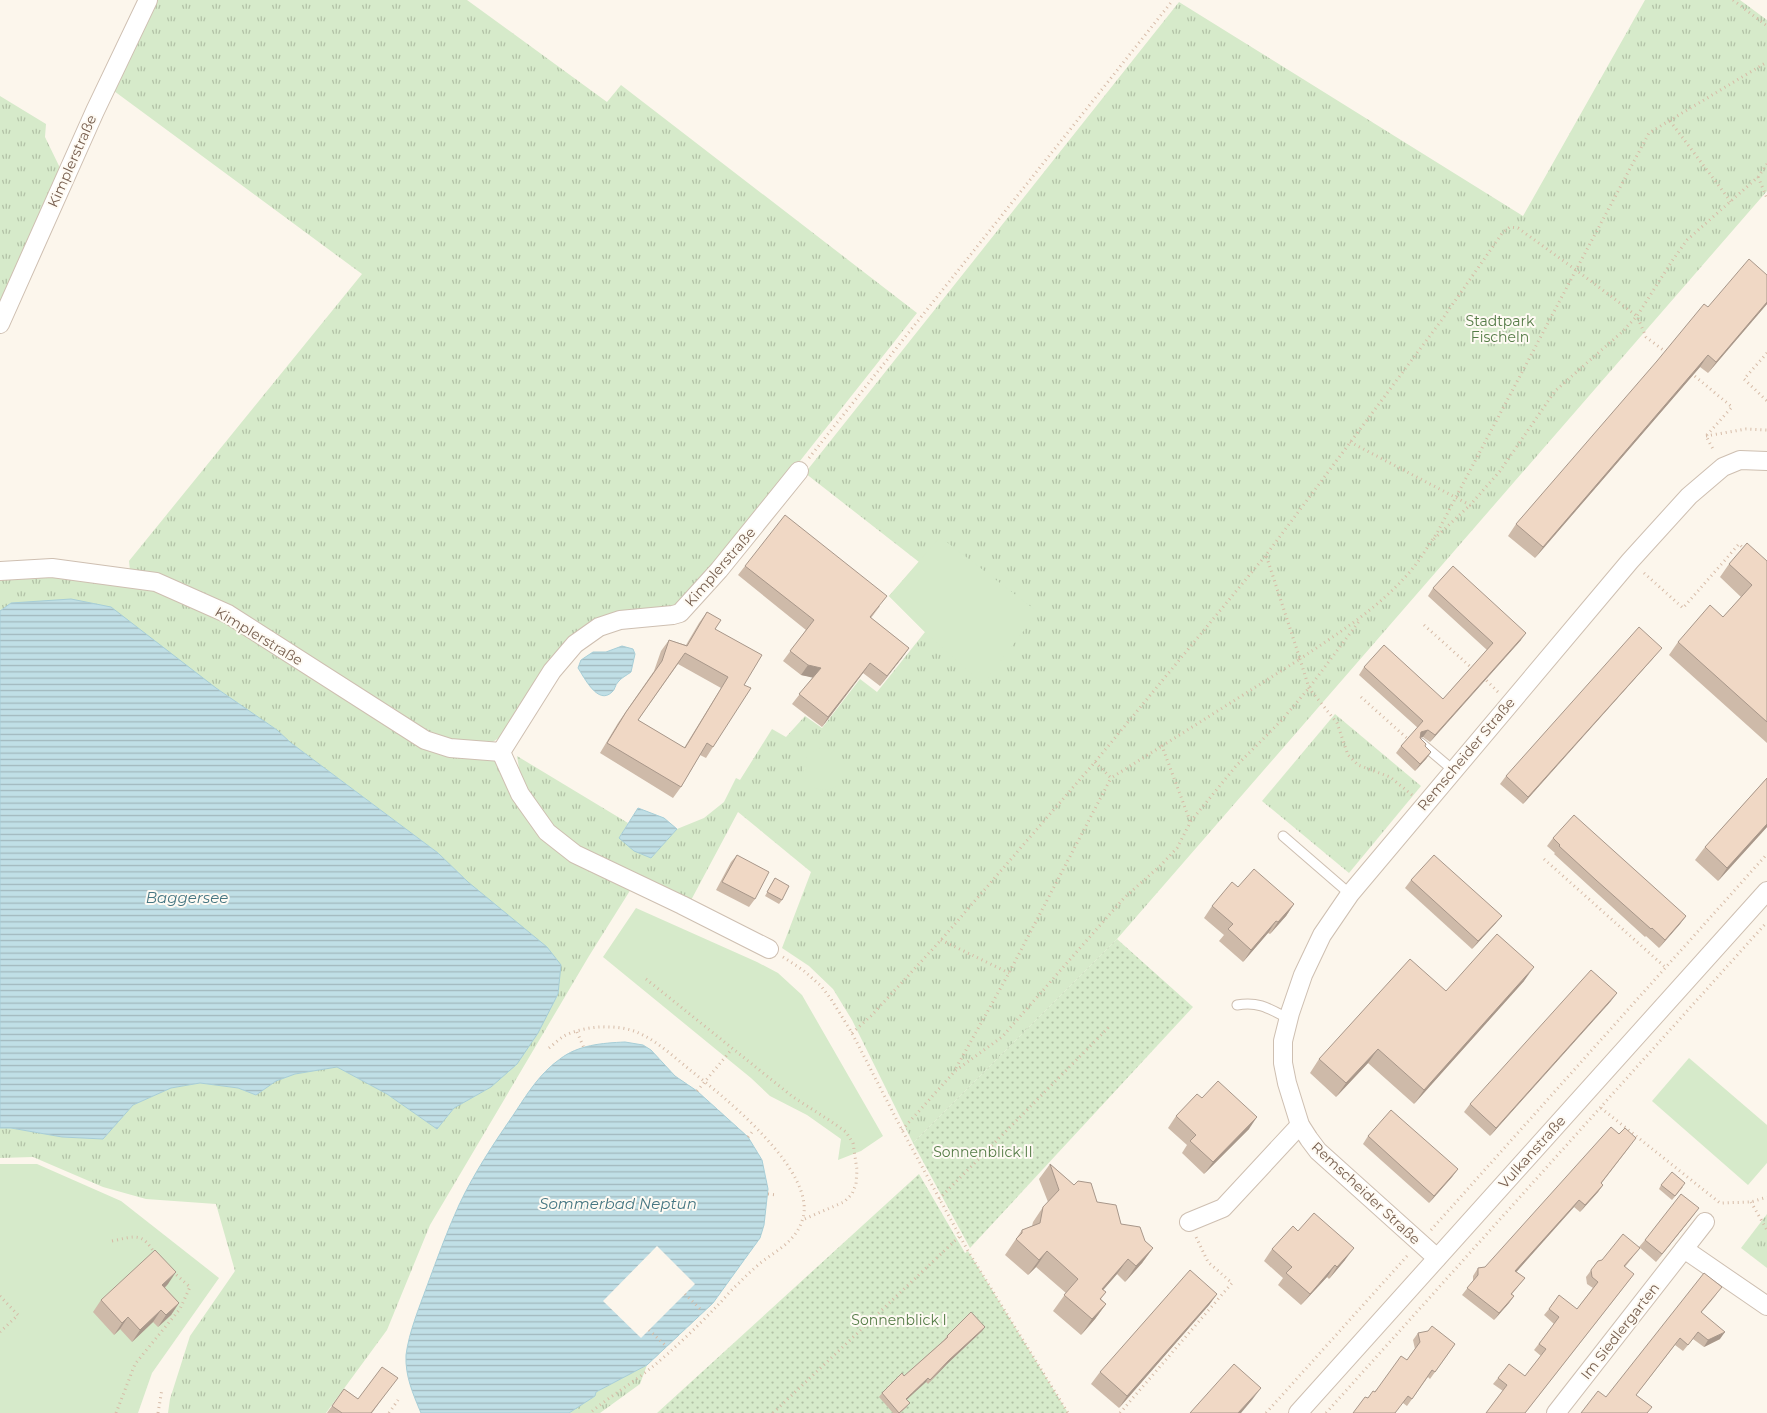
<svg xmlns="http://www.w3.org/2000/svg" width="1767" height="1413" font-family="Montserrat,sans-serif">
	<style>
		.grass { fill: url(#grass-tufts) }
		.garden { fill: url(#garden-dots) }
		.pitch { fill: #d6eaca }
		.water { fill: url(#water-rules); stroke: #a7ced7 }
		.pier { fill: #fcf6ec }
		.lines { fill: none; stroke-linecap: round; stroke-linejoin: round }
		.service-casing { stroke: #cebfb1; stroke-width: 11 }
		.minor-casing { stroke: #cebfb1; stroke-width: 20 }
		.path { stroke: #d6bba7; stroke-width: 3; stroke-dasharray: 1 4; stroke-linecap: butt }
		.service { stroke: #fff; stroke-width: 9 }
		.minor { stroke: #fff; stroke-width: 18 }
		.wall { fill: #cebaa9; fill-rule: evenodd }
		.shaded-wall { fill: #a8978a }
		.building { fill: #f0d8c5; stroke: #a8978a; fill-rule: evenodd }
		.labels { text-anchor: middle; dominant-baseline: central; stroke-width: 4; stroke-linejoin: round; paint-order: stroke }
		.street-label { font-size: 14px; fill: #775f4f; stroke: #fefaf3 }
		.park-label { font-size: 14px; fill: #557c47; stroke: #fefaf3 }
		.water-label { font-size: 15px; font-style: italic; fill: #467682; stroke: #fefaf3 }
	</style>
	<defs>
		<pattern id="grass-tufts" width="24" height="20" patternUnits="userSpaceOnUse" patternTransform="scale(1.25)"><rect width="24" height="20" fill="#d6eaca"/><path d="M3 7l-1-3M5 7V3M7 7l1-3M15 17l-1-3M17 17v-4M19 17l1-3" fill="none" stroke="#b2c1a6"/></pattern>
		<pattern id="garden-dots" width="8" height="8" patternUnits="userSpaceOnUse" patternTransform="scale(1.25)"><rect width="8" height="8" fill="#d6eaca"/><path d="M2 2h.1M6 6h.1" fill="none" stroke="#b2c1a6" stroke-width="1.8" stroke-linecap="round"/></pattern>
		<pattern id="water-rules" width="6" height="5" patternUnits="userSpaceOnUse" patternTransform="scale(1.25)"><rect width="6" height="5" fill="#c0dfe6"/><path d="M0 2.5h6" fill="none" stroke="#a1b8bd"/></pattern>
	</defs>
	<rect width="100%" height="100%" fill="#fcf6ec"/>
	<g class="grass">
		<path d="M158,0h309l140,102 14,-17 296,228 -189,239 -52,56 -80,15 -91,111 -17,11 -38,-2 -29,-10 -113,-73 -178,-89 -1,-10 233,-287 -248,-183z"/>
		<path d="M1645,0h95l27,20v171l-650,748 -204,204 -61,-123 -19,-31 -24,-23 -27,-18 29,-76 -73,-60 -49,92 -80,-38 -57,-37 -20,-25 -12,-30 -3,-18 111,67 -9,15 32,20 26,-29 27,-11 20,-16 12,-24 4,2 32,-51 14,8 19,-21 17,12 38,-49 17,13 48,-60 -36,-36 30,-34 -114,-89 374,-471 344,214z"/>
		<path d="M0,96l46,28 -1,13 16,33 -61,133z"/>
		<path d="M13,572l143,15 88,43 137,92 108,36 10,6 23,46 109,79 -42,67 -159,269 -43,105 -61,83h-158l2,-14 20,-63 45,-65 -19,-67 -70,-5 -43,-12 -70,-30 -33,1v-30h11l51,9 41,2 30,-34 38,-17 29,-5 38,5 18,7 20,-14 19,-7 42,-7 50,27 50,35 17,-21 37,-21 -23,-205 -30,-29 -147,-110 -14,-13 -61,-42 -205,-85 -11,8v-38z"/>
		<path d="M1335,714l86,72 -72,87 -87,-72z"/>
		<path d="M1767,1214v54l-26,-20z"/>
		<path d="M647,1365l-7,19 -40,29h-31l26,-17 1,-4z"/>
	</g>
	<g class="garden">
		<path d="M1117,939l76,68 -223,241 -57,-105z"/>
		<path d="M919,1174l46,79 3,-2 100,162h-411z"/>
	</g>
	<g class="pitch">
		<path d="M940,537l98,75 -55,72 -58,-52 -36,-36z"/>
		<circle cx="824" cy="769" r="21"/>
		<path d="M636,908l121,54 21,11 24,22 81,141 -22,15 -23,9 3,-21 -34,-24 -37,-19 -19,-18 -148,-121z"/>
		<path d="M1689,1058l78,67v38l-19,22 -96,-84z"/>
		<path d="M0,1164h37l84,37 98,77 -67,95 -14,40h-138z"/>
	</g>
	<g class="water">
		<path d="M71,599l40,8 105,81 61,42 14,13 147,110 30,29 79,65 14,18 -3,29 -20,39 -21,31 -26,23 -37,21 -17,21 -50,-35 -50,-27 -42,7 -19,7 -20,14 -18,-7 -38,-5 -29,5 -38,17 -30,34 -41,-2 -51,-9h-11v-517l11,-8z"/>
		<path d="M622,646l11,3 2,5 -4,18c-4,3 -10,6 -13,10 -3,3 -3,8 -6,10 -14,14 -28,-15 -34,-24l3,-8 12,-8h13z"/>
		<path d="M638,808l26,10 13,11 -26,29 -17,-7 -15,-13z"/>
		<path d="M625,1042l18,3 8,5 24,26 22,15 51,46 14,23 6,29 -4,36 -4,13 -47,65 -66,62 -51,27 -1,4 -26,17h-148c-8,-19 -16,-37 -15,-58 3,-23 13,-47 21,-69 10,-27 20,-55 32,-81 15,-32 35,-62 55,-91 13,-20 26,-41 46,-55 18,-14 42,-16 65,-17z"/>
	</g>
	<path class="pier" d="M657,1246l38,38 -54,54 -38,-37z"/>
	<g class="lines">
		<g class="service-casing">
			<g id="service">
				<path d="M1421,743l32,27"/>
				<path d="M1283,836l67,58"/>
				<path d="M1237,1005c22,-4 33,4 52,14"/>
			</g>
		</g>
		<g class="minor-casing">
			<g id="minor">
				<path d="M0,324l95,-213 53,-111"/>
				<path d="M0,571l52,-3 104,14 72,32 197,126 25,8 51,4 51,-81 23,-27 24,-17 21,-7 53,-5 7,-2 39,-43 80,-99"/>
				<path d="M501,752l19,42 27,38 28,22 107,51 87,44"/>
				<path d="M1189,1222l34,-14 77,-83"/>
				<path d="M1684,1249l83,57"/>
				<path d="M1437,1258l-119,-107 -9,-12 -9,-14 -13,-42 -4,-20v-22l7,-28 13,-38 19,-40 28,-41 280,-333 59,-65 34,-29 17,-7 27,1"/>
				<path d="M1298,1413l469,-522"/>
				<path d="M1556,1413l149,-191"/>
			</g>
		</g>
		<g class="path">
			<path d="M1733,0l34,26"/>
			<path d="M1670,121l61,81"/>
			<path d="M1758,177l9,21"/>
			<path d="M1767,353l-23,26 23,22"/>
			<path d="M1691,373l41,34 -26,29 8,15"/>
			<path d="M1706,436l40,-7 21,1"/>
			<path d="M1350,442l120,63 30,-34 55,-80 67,-59 15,-16 35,-55 15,-21 71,-63 9,-13"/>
			<path d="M809,458l364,-458"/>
			<path d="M1434,539l36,-34"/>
			<path d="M1644,573l39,35 56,-64 6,6"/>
			<path d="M1424,625l50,45"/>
			<path d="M1483,677l15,15"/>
			<path d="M1361,697l48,43"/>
			<path d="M1095,762l16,16 51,-32"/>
			<path d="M1412,795l-22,-18 -32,-12 -10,-10 -11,-32 -28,-35 -9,-29c40,-27 82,-53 113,-91 9,-11 16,-24 24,-35l139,-263 61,46 9,21 21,16"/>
			<path d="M1190,821l-28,-75 138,-87 -34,-104"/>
			<path d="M1544,859l121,108"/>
			<path d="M941,940l68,33"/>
			<path d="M783,957l20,13 18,16 10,13 21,34 50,97 66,121 100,162"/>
			<path d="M646,979l147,118 36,23 17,12 7,11 4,27 -1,14 -4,10 -8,8 -42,18"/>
			<path d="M577,1032l7,16"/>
			<path d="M852,1033l19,-17 70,-76 154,-178 171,-207 175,-234 62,-89 7,-5 8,1 58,42 73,-137 118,-71"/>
			<path d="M549,1048c5,-4 10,-9 15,-12 19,-10 49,-12 70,-5 21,8 39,25 56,39 33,26 130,103 112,151 -7,20 -23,28 -39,40 -9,7 -17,15 -25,23 -8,7 -14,15 -21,22 -19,20 -45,45 -66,62 -20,16 -42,29 -61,45"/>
			<path d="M956,1068l53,-95 102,-195"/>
			<path d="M697,1091l35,-42"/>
			<path d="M1601,1108l119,95 31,-1 16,-5"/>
			<path d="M902,1130l53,-59 47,-34 122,-139 37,-33 16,-17 14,-27 45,-55 45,-45 28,-33 51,-68"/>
			<path d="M748,1137l5,-6"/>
			<path d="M768,1194l9,1"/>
			<path d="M939,1199l171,-173"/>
			<path d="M1751,1202l16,28"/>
			<path d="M1431,1230l336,-376"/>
			<path d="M112,1241c24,-5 30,-9 43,13"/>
			<path d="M685,1294l17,17"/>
			<path d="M0,1296l18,19 -18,17"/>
			<path d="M649,1330l17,16"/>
			<path d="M116,1413l19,-49 45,-55 10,-22 -18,-16"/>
			<path d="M158,1413l4,-24"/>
			<path d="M389,1413l9,-13"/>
			<path d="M773,1413l187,-177"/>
			<path d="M1120,1413l112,-130 -24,-21 -12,-25"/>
			<path d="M1266,1413l142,-158"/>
			<path d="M1326,1413l441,-491"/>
		</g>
		<use href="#service" class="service"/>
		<use href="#minor" class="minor"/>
	</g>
	<g class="wall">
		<path d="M1767,275v29l-59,69 -8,-6 -165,191 -27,-22 8,-12 192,-217z"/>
		<path d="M1767,561v182l-98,-88 9,-13 45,-25 18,-20 -21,-20 9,-13z"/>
		<path d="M745,566l135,40 -9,12 38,30 -29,38 -17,-13 -41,54 -30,-23 21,-27 -12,-2 -18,-14 23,-31 -68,-55z"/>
		<path d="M1433,588l88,52 -91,102 -7,-5 -3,1 5,8 6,6 -5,7 -11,12 -19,-18 5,-7 17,-18 -59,-53 5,-8 79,32 44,-49 -59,-54z"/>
		<path d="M707,612l37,73 -31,62 -7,11 -6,-3 -19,32 -8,11 -73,-45 18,-30 36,-52 7,-20 8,-11 17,5 13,-22zM678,664l43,24 -37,60 -46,-28z"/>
		<path d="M1656,655l-133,149 -23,-20 6,-8z"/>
		<path d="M1767,778v49l-49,54 -23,-21 10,-13z"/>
		<path d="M1553,838l133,78 -6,8 -21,24 -13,-12 -1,1 -91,-83 1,-1 -8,-7z"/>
		<path d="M737,855l18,44 -6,8 -33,-17 15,-28z"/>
		<path d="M775,878l7,22 -3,4 -14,-8z"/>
		<path d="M1411,880l85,43 -24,26 -67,-61z"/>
		<path d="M1238,887l56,17 -8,12 -16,18 -2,-1 -25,29 -24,-21 5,-6 -20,-17 8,-12z"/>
		<path d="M1524,981l-110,123 -46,-41 -32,34 -26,-24 9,-14 127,-68z"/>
		<path d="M1611,1001l-121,135 -26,-24 6,-8z"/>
		<path d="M1202,1098l47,31 -45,45 -22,-21 5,-8 -19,-17 8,-12z"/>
		<path d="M1368,1136l90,33 -6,8 -23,26 -66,-59z"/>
		<path d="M1631,1145l-30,39 2,1 -5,7 -18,20 -6,-5 -58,65 9,6 -13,16 2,2 -5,7 -15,17 -32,-25 11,-14v-5l5,-8 7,-1z"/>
		<path d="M1050,1164l24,21 23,17 24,22 24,17 8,7 -11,15 -17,19 -8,-8 -14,16 3,2 -5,7 5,5 -11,15 -14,16 -28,-24 13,-18 -30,-26 -8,8 -23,-20 17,-25 10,-4 1,-4 10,-15 5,-5 -9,-23z"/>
		<path d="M1661,1185l22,2 -11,13 -13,-11z"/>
		<path d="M1693,1216l-37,46 -16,-14 -15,19 4,13 -104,133 -22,-22 -10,-7 5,-6 27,-2 16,-20 -7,-6 20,-26 -10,-9 5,-6h28l16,-21 -6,-4 -1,-7 12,-16 4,-1 37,-13 6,-7z"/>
		<path d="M1298,1231l47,29 -16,19 -2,-2 -26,28 -23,-20 5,-7 -19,-17 8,-12z"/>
		<path d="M168,1284l-3,4 14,15 -8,12 -13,12 -5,-5 -21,20 -12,-13 -6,6 -21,-23 8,-12z"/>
		<path d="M1217,1294l-8,11 -90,103 -28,-24 9,-12z"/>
		<path d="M1717,1294l-16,19 19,26 -16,8 -11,-8 -10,12 -8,-6 -39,50 -30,2z"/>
		<path d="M985,1327l-3,4 -35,33 -19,20 -2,-2 -19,17v8l-7,6h-7l-14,-16 3,-4 22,-17 40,-36 3,-4z"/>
		<path d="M1418,1333l37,11 -25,35 -2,-2 -21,29 -4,-3 -35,-5 39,-38 8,-11 -2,-9z"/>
		<path d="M344,1389l14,10 31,-10 -17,24h-45z"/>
	</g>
	<g class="shaded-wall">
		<path d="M1767,302v2l-59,69 8,-11z"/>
		<path d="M1708,355l-8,12 -165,191 8,-11z"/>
		<path d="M1526,633l-5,7 -91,102 5,-7z"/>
		<path d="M909,648l-7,10 -22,28 7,-10z"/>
		<path d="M1662,648l-6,7 -133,149 5,-7z"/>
		<path d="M870,663l-7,10 -41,54 6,-10z"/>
		<path d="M808,665l13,3 -7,10 -13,-3z"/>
		<path d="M1428,730l-5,7 -7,2 5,-7z"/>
		<path d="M1431,752l-5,7 -11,12 5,-7z"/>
		<path d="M1767,824v3l-49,54 9,-13z"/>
		<path d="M1294,904l-8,12 -16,18 8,-12z"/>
		<path d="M1502,916l-6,7 -24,26 6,-8z"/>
		<path d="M1686,916l-6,8 -21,24 6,-8z"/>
		<path d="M1276,921l-8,12 -25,29 8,-12z"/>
		<path d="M1534,967l-10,14 -110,123 10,-14z"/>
		<path d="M1617,993l-6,8 -121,135 6,-8z"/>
		<path d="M1378,1049l-10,14 -32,34 10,-14z"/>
		<path d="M1257,1117l-8,12 -45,45 9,-12z"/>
		<path d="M1458,1169l-6,8 -23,26 5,-7z"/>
		<path d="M1603,1185l-5,7 -18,20 5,-7z"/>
		<path d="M1579,1200l-5,7 -63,71 4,-7z"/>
		<path d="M1699,1208l-6,8 -37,46 6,-8z"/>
		<path d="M1153,1248l-11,15 -17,19 11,-16z"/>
		<path d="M1354,1248l-9,12 -16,19 8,-12z"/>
		<path d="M1047,1251l-11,16 -8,8 11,-15z"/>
		<path d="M1128,1259l-11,15 -26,30 11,-15z"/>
		<path d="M1335,1265l-8,12 -26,28 9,-11z"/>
		<path d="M176,1272l-8,12 -14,13 8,-12z"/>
		<path d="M1634,1274l-5,6 -104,133z"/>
		<path d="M1217,1294l-8,11 -90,103 8,-12z"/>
		<path d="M1514,1296l-5,7 -15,17 5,-7z"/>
		<path d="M179,1303l-8,12 -13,12 8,-12z"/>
		<path d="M1106,1304l-11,15 -14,16 11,-16z"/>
		<path d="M161,1310l-8,12 -21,20 8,-12z"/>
		<path d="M128,1317l-8,12 -6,6 8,-12z"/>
		<path d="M985,1327l-3,4 -35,33 -19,20 21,-24z"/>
		<path d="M1725,1332l-5,7 -16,8 4,-7z"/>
		<path d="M928,1378l-2,4 -23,21 3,-4z"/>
		<path d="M1261,1388l-9,12 -11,13h-3z"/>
	</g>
	<g class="building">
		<path d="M1749,259l18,16v27l-51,60 -8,-7 -165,192 -27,-23 141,-163 47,-57 4,3z"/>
		<path d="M785,515l102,81 -17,21 39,31 -22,28 -17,-13 -42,54 -29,-23 22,-26 -13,-3 -18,-14 24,-31 -69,-54z"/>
		<path d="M1747,543l20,18v161l-89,-80 32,-37 13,12 29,-32 -23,-21z"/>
		<path d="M1453,566l73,67 -91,102 -7,-5 -7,2 -1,6 6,6 -1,2 6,6 -11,12 -19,-18 22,-25 -59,-54 20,-22 59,54 50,-56 -60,-55z"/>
		<path d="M707,612l14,8 -6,9 47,26 -18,30 7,3 -38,59 -6,-4 -26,44 -74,-44 19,-31 36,-51 7,-21 18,6zM685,653l43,24 -43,71 -47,-28z"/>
		<path d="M1639,627l23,21 -134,149 -22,-21z"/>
		<path d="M1767,778v46l-40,44 -22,-21z"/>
		<path d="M1574,815l112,101 -21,24 -13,-12 -1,1 -55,-49 -37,-34 1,-1 -7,-7z"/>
		<path d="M737,855l32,17 -14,27 -33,-17z"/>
		<path d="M1434,855l68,61 -24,25 -67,-61z"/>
		<path d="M1254,869l40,35 -16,18 -2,-1 -25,29 -23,-21 5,-5 -21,-18 20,-24 6,5z"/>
		<path d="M775,878l14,8 -7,14 -15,-8z"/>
		<path d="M1497,934l37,33 -110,123 -46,-41 -32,34 -27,-24 91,-100 36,32z"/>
		<path d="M1591,970l26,23 -121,135 -26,-24z"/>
		<path d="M1218,1081l39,36 -44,45 -23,-21 6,-6 -20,-19 21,-22 5,4z"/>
		<path d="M1391,1110l67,59 -24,27 -66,-60z"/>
		<path d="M1611,1127l8,7 6,-6 11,10 -35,45 2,2 -18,20 -6,-5 -64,71 10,7 -14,16 3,2 -15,17 -32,-25 11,-13v-7l7,-1z"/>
		<path d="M1050,1164l24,21 4,-4 13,2 6,19 19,3 5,19 19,3 5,14 8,7 -17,18 -8,-7 -26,30 4,3 -6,7 6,5 -14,15 -28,-24 14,-16 -31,-28 -8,9 -23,-21 6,-6v-3l18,-7 3,-16 16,-17z"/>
		<path d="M1672,1172l13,11 -10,13 -14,-11z"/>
		<path d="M1681,1194l18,14 -37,46 -17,-14z"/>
		<path d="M1314,1213l40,35 -17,19 -2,-2 -25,29 -24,-21 6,-6 -20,-18 21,-23 5,5z"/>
		<path d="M1623,1234l17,14 -16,18 10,8 -109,139h-39l21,-28 -9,-7 11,-14 16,12 21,-27 -7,-5 20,-27 -10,-8 10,-14 18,14 21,-27 -6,-5 -1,-7 7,-9 4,-1z"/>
		<path d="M155,1250l21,22 -14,13 17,18 -13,12 -5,-5 -21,20 -12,-13 -6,6 -21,-23z"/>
		<path d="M1190,1270l27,24 -90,102 -27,-24z"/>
		<path d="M1704,1273l18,14 -21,25 24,20 -17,8 -10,-8 -10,13 -8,-7 -44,57 16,12 -5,6h-66l17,-22 8,6z"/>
		<path d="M971,1312l14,15 -36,33 -19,20 -2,-2 -22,21 4,4 -11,10 -17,-20 20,-20 2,3 44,-39 -1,-1z"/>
		<path d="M1432,1326l23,18 -20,28 -3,-2 -20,29 -4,-3 -13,17h-42l12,-16 3,1 5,-7 2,1 26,-36 6,4 13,-18 -2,-9 10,-2z"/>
		<path d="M1234,1364l27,24 -23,25h-48z"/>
		<path d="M382,1367l16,11 -27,35h-29l-10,-7 12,-17 14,10z"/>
	</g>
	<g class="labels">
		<g class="street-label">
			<text transform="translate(72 161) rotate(-66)">Kimplerstraße</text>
			<text transform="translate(720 567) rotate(-49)">Kimplerstraße</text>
			<text transform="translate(259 636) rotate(31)">Kimplerstraße</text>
			<text transform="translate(1466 754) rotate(-50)">Remscheider Straße</text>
			<text transform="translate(1532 1152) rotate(-48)">Vulkanstraße</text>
			<text transform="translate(1366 1193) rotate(43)">Remscheider Straße</text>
			<text transform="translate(1620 1331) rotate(-52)">Im Siedlergarten</text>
		</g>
		<g class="park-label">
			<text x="1500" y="321">Stadtpark<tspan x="1500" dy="16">Fischeln</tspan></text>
			<text x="983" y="1152">Sonnenblick II</text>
			<text x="899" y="1320">Sonnenblick I</text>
		</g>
		<g class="water-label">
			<text x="187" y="897">Baggersee</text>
			<text x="618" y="1203">Sommerbad Neptun</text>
		</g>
	</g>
</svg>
